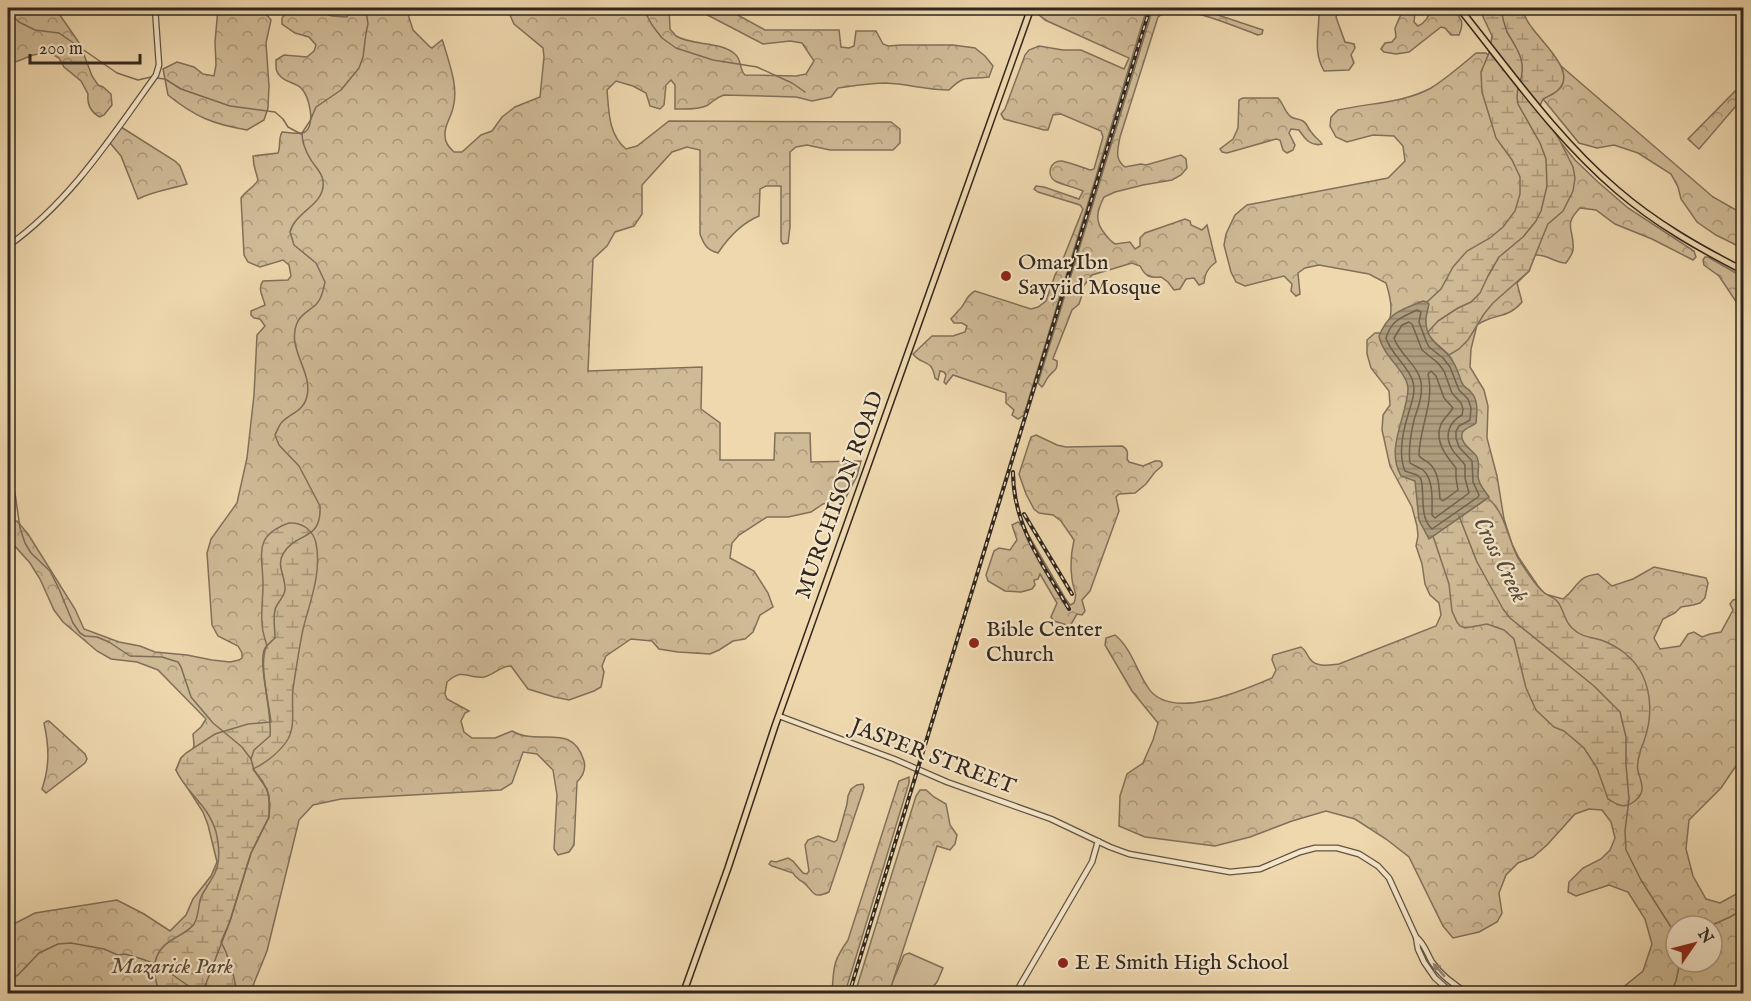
<svg xmlns="http://www.w3.org/2000/svg" width="1751" height="1001" font-family="'IM FELL English',serif">
	<style>
		.grass { fill: #cfba96; stroke: #80705a; stroke-width: 1.5 }
		.forest { fill: url(#forest-crowns); stroke: #80705a; stroke-width: 1.5; fill-rule: evenodd }
		.wetland { fill: url(#wetland-marsh); stroke: #80705a; stroke-width: 1.5 }
		.water { fill: url(#water-rules); stroke: #7c6d57; stroke-width: 1.5 }
		.lines { fill: none; stroke-linecap: round; stroke-linejoin: round }
		.shore { stroke: #6f624e; stroke-width: 1.5 }
		.stream { stroke: #7c6d57; stroke-width: 1.5 }
		.tertiary-casing { stroke: #605342; stroke-width: 7 }
		.primary-casing { stroke: #30271e; stroke-width: 8 }
		.tertiary { stroke: #f5e6ca; stroke-width: 4.5 }
		.primary { stroke: #efd8ae; stroke-width: 5 }
		.rail-casing { stroke: #30271e; stroke-width: 4 }
		.rail { stroke: #f5e6ca; stroke-width: 1.5; stroke-dasharray: 4.5; stroke-linecap: butt }
		.oneway { fill: #928674 }
		.poi-dot { fill: #8f2418; stroke: #f5e6ca; stroke-width: 2 }
		.labels { text-anchor: middle; dominant-baseline: central; stroke-width: 4.5; stroke-linejoin: round; paint-order: stroke }
		.poi-label { font-size: 22px; fill: #30271e; stroke: #f5e6ca; text-anchor: start }
		.street-label { font-size: 22px; fill: #30271e; stroke: #f5e6ca }
		.park-label { font-size: 22px; font-style: italic; fill: #584c3c; stroke: #f5e6ca }
		.water-label { font-size: 24px; font-style: italic; fill: #564a3a; stroke: #f5e6ca }
	</style>
	<defs>
		<pattern id="forest-crowns" width="20" height="18" patternUnits="userSpaceOnUse" patternTransform="scale(1.5)"><rect width="20" height="18" fill="#cfba96"/><path d="M2 6a3 3 0 1 1 6 0M12 15a3 3 0 1 1 6 0" fill="none" stroke="#a8977a"/></pattern>
		<pattern id="wetland-marsh" width="20" height="14" patternUnits="userSpaceOnUse" patternTransform="scale(1.5)"><rect width="20" height="14" fill="#cfba96"/><path d="M1 5h8M5 5V1M11 12h8M15 12V8" fill="none" stroke="#a8977a"/></pattern>
		<pattern id="water-rules" width="6" height="5" patternUnits="userSpaceOnUse" patternTransform="scale(1.5)"><rect width="6" height="5" fill="#ae9c7d"/><path d="M0 2.5h6" fill="none" stroke="#8e7f66"/></pattern>
	</defs>
	<rect width="100%" height="100%" fill="#efd8ae"/>
	<filter id="stains"><feTurbulence type="fractalNoise" baseFrequency=".00333" numOctaves="4"/><feColorMatrix values="0 0 0 0 .2 0 0 0 0 .09 0 0 0 0 .02 0 0 0 .5 -.17"/></filter>
	<radialGradient id="worn" r=".72"><stop offset=".6" stop-color="#630" stop-opacity="0"/><stop offset="1" stop-color="#630" stop-opacity=".3"/></radialGradient>
	<path class="grass" d="M909,953l34,15c-2,5 -4,10 -6,14 -10,16 -33,12 -47,6l14,-33z"/>
	<g class="forest">
		<path d="M8,8h47l25,36 12,32 6,9 5,2 8,7 1,11 -8,10 -4,2c-10,-5 -13,-13 -12,-23l-7,-13 -17,-14 -5,-9 -10,-6 -16,3 -25,10z"/>
		<path d="M218,8c19,-1 41,-5 53,12l-5,23 3,43 -1,22 -4,12 -17,10c-34,-6 -52,-13 -79,-35l-5,-26 14,-7 17,5 9,7 11,2 2,-11 -1,-23z"/>
		<path d="M351,8h55l7,22 17,17 2,1 10,-8 1,2c6,21 16,45 10,66 -2,10 -9,17 -8,28 0,7 4,11 9,16h8l19,-17 11,-4 10,-14 13,-10 25,-10 4,-40 -1,-9 -29,-24 -7,-16h162l1,21c2,2 4,5 6,7 16,10 45,5 59,18 7,6 4,15 10,21l51,1 10,-2 8,-13 -12,-18 -12,-2 -27,3 -69,-36h31l40,22h74l2,17 8,1 5,-2 2,-15h20l7,13 5,2 13,-1h52l22,3 10,8 8,10 -4,11c-21,3 -23,-4 -40,13 -21,0 -42,-6 -63,-7 -16,0 -33,3 -48,5l-7,9 -19,4 -16,-4 -72,-2c-12,4 -10,7 -18,11 -9,4 -21,3 -31,3v-24l-4,-5 -5,5 -2,20 -4,4 -10,-3 -4,-13 -13,-7 -17,-5 -9,9c2,21 1,44 19,59l11,-3 32,-25 222,1 9,7v14l-7,7h-63l-23,-5 -11,2 -6,5v75l-2,16 -5,1 -2,-3v-55h-15l-6,3 -1,27c-17,7 -31,22 -41,37 -11,-3 -14,-8 -18,-19v-84l-13,-3 -15,5 -30,33v29l-8,12 -19,6 -8,14 -14,13 -5,112 114,-4 -1,42 19,14v37h54l1,-27h35l1,29 50,-1 -4,15 -13,25 -21,3 -12,8 -23,5h-21l-28,18 -7,8 -2,15 24,13 14,22 5,14 -13,8 -7,17 -8,7 -12,2 -14,9 -9,4 -32,-2 -19,-3 -7,-8 -21,-2 -25,17 -4,10 2,6 -3,15 -7,4 -25,9 -15,-3 -26,-8 -17,-23c-11,0 -17,9 -27,11 -18,2 -20,-10 -37,5l-2,12 2,5 22,12 -4,2 -4,8 3,11 8,6h23l17,-7c27,16 60,-10 72,30 2,8 -1,15 -7,21l-3,63 -5,7 -11,3 -4,-6 3,-54 -4,-25 -16,-16 -14,-2 -11,31 -11,7 -160,9 -28,6 -14,15 -32,131 -17,42 -242,1v-67l27,-14 82,-13 27,14 26,17 16,-16 7,-16 18,-23 6,-14 -9,-37 -5,-13 -27,-42 5,-12 12,-9 1,-4 -1,-11 8,-7 5,-8 -48,-49 -21,-8 -26,-3 -14,-8 -34,-29 -9,-12 -14,-31 -10,-16 -17,-19 -5,-14 3,-9h6l11,13 47,75 9,20 35,13 21,4 15,6 32,3 25,5 18,2 9,-2 3,-2v-5l-4,-7 -20,-10 -6,-11 -5,-72 4,-14 26,-36 10,-45 7,-63 3,-60 8,-9 -5,-7 -6,-1 -3,-3v-4l14,-6c-2,-9 -8,-16 -2,-24l25,-1 3,-4 -2,-11 -6,-5 -23,7 -12,-5 -4,-7 -3,-57c5,-8 13,-10 17,-18l-4,-15 -1,-9 25,-3c3,-7 0,-14 4,-21 7,0 18,3 23,0 11,-8 4,-36 -4,-44 -5,-5 -15,-6 -20,-11 -6,-5 -5,-11 -5,-17l8,-5 23,2 7,-6 2,-6 -7,-8 -14,-4 -13,-9v-6l5,-6 31,-1 14,5 15,1z"/>
		<path d="M1040,8h107l-123,407 -6,4 -6,-4 2,-5 -8,-7v-10l-53,-18 -7,9 -2,-2 2,-7 -2,-3 -4,-1 -2,9 -3,-2c-3,-20 -13,-12 -22,-24l19,-18h21l12,-4 2,-6 -5,-3h-8l-3,-4c2,-3 5,-5 7,-8 8,-6 6,-14 17,-20l56,18 7,-2 8,-6 9,-26 6,-11 22,-55 -3,-4 -42,-13 -4,-3 2,-3 8,1 35,12 4,-8c-9,-4 -20,-6 -28,-10 -9,-6 -5,-21 7,-20 9,2 19,6 28,9l4,-1 9,-32 -2,-6 -40,-17 -8,1 -5,15h-4l-40,-11 -3,-5 4,-5 20,-54 4,-5 10,-4 24,4h18l43,19 5,-11 -84,-38 -7,-6z"/>
		<path d="M1153,8h44l66,22 -1,4 -4,1c-21,-8 -62,-25 -83,-25 -6,1 -12,3 -17,7l-38,120c-2,12 -6,22 5,30l16,-3 5,1 35,-10 5,4 1,9 -6,7 -9,5 -29,5 -28,7 -11,5c-7,14 -10,24 1,37 3,4 5,7 10,10l15,-2 5,7 5,-3v-8l5,-5 40,-14 5,2 1,4 11,5 5,-5 9,37c-8,6 -11,11 -12,21l-5,2 -5,-7 -8,1 -6,10 -6,1 -6,-8 -7,-5c-12,1 -15,0 -21,-11l-8,-3 -40,12 -10,13v7l-3,9 -7,6 -18,46 -1,3 4,2c1,9 -3,9 -8,15 -3,3 -4,8 -7,11l-4,-4z"/>
		<path d="M1319,8h21l-4,9 9,25 9,2 1,4 -4,7 3,8 -5,7 -25,1c-12,-21 -4,-40 -5,-63z"/>
		<path d="M1430,8h22c9,11 13,13 7,27h-8l-6,-7 -4,-1 -32,25 -13,2 -12,-2 -3,-3 4,-6 7,-1 4,-5 -1,-9 7,-16 9,-2 4,3 -1,9 4,4c7,-3 12,-10 12,-18z"/>
		<path d="M1476,53h10l9,9 80,98 23,22 30,26 66,43 2,6 -3,3 -41,-21 -37,-15 -19,-14 -16,-2c-18,18 -5,21 -7,42 -1,5 -4,9 -7,13 -12,0 -18,-9 -31,-8l-6,16 -12,12 5,19c-14,17 -27,11 -45,23l-6,24 -1,18 14,23 4,16 -1,32 10,38 7,43 8,25 7,14 19,28 7,8 18,5c15,-11 13,-23 35,-25l14,12 21,-7 21,-12 52,11 2,5 -3,15 -5,5 -7,2 -12,2 -6,6 -12,6 -9,19 6,11 20,-3 8,-12 6,-2 8,5 8,-3 11,-2 12,-22 -3,-6 3,-4 10,-2v165h-5l-17,25 -32,32 -3,29 7,27 13,23 14,4 20,-11 3,4v97h-127l27,-22 9,-27 -7,-25 -17,-27 -19,-7 -33,11 -8,-4 1,-10 14,-14 18,-9 9,-9 5,-12 -4,-16 -9,-12 -13,-1 -14,5 -28,31 -14,12 -15,6 -12,12 -7,18 3,20 -5,9 -18,10 -26,6 -10,-12 -34,-69 -23,-18 -31,-20 -29,-8 -34,10 -42,16 -35,9 -70,-9 -26,-11 1,-30 7,-22 16,-11 10,-23 5,-17 -26,-32 -27,-46 1,-7 9,-3c16,13 21,34 32,51 21,37 95,5 125,-8l4,-8 -4,-10 1,-5 28,-8c6,4 5,7 9,12 7,9 19,6 29,5l97,-38 5,-11 -2,-12 -9,-8 -5,-11 -3,-20 -6,-18 2,-10 -1,-10 -5,-19 -22,-41 -8,-36 1,-15 7,-10 -1,-14 -18,-23 -4,-14v-14l8,-7h9c10,-17 8,-31 2,-50l-17,-9 -50,-9 -14,3 -7,5 2,21 -4,2 -5,-5 1,-7 -8,-8 -39,10 -9,-4 -5,-10 -7,-27 2,-11 9,-19 12,-10 141,-27 17,-17 -2,-15 -9,-10 -21,-1 -26,7 -11,-5 -6,-11 1,-9 7,-7c30,-7 66,-7 93,-22 16,-10 31,-23 45,-35zM1676,926h36v36h-36z"/>
		<path d="M1561,66l152,131 30,17v31l-5,1 -22,-11 -19,-13 -16,-23 -3,-12 -7,-13 -33,-21 -24,-8 -17,3 -18,-5 -36,-44c17,-9 25,-12 18,-33z"/>
		<path d="M1743,83l-7,23 -37,43 -11,-10z"/>
		<path d="M1243,98h35c5,5 6,12 11,17 4,5 9,3 14,6 5,3 5,8 9,12 3,5 7,6 10,11 -11,3 -17,-5 -23,-14l-8,-1 -2,4 6,12 -2,5 -6,3 -4,-3 -3,-10 -4,-1 -49,14 -5,-1 -2,-3 13,-10 5,-11 1,-28z"/>
		<path d="M121,127l54,34 5,5 7,18c-16,5 -34,7 -49,15l-17,-43 -11,-13z"/>
		<path d="M1705,257h3l35,20v35l-24,-36 -15,-11 -1,-5z"/>
		<path d="M1036,435l21,10 9,2 56,-1c6,3 6,7 5,13l2,3 14,4 12,-5h5l2,2v3l-7,6 -9,12 -11,9 -16,1 -3,3 3,14 -29,80 -8,9 3,11 -3,4 -5,-1 -7,12 -16,-5 -3,-4 6,-14 -17,-29 -2,5 -4,1 1,5 -3,4 -11,3 -16,-1 -17,-10 -2,-6 8,-24 5,-3 11,2 7,-10 -5,-15 6,-3 7,7 40,69 5,7 4,-2c4,-11 -1,-13 -2,-24 -2,-14 -1,-26 2,-39l-13,-19 -8,-6 -14,-2 -5,-4 -8,-15 -7,-20 12,-37z"/>
		<path d="M47,721h2l36,33 2,5 -2,4 -39,30 -4,-4c8,-23 7,-43 2,-66z"/>
		<path d="M909,777v6l-64,210h-13c2,-26 0,-30 16,-53l51,-159z"/>
		<path d="M863,784l1,4 -35,104c-17,8 -15,-1 -25,-9 -5,-4 -8,-4 -11,-10l-21,-7 -3,-2 2,-3 5,1 12,-4 5,3 10,12 4,1 2,-3 -4,-26 3,-5 10,-4 16,6 3,-2 10,-36 1,-8 3,-7 6,-4z"/>
		<path d="M920,790h6l8,7 12,7 4,21 7,10 -2,9 -5,6 -13,-4 -48,147h-34l61,-197z"/>
	</g>
	<g class="wetland">
		<path d="M1479,8h43c2,7 6,15 11,21 10,14 43,43 26,60 -4,5 -11,7 -16,10l-4,9 20,31 14,28 2,11 -2,13 -10,20 -15,13 -3,7 -16,40 -36,32 -9,11 -16,26 -9,9 -10,6c-10,-10 -25,-18 -24,-35 1,-7 4,-12 2,-18l14,-13 12,-22 14,-16 23,-13 13,-11 12,-16 5,-17v-17l-8,-17 -16,-22 -14,-46 -1,-20 8,-19 3,-17z"/>
		<path d="M1488,498c18,16 19,39 30,60 6,9 18,30 28,36 4,3 7,3 11,7 7,8 7,20 15,27 9,9 18,9 29,12 17,6 33,18 41,34 10,20 10,45 2,67 -1,4 -4,8 -4,12 -2,6 -3,13 -2,18 4,14 9,22 -6,32 -9,6 -16,1 -24,-4l-11,-31 -13,-20 -20,-17 -10,-4 -18,-17 -10,-22 -12,-49 -10,-9 -17,-6 -22,4 -5,-2 -3,-4 -5,-11 -3,-27 -16,-48z"/>
		<path d="M289,523c13,-1 24,7 27,20 6,29 -6,59 -13,86 -4,20 -7,40 -10,60 -2,15 3,36 -5,50 -7,12 -22,24 -35,30l14,20 3,15 -1,13 -18,36 -21,68 -9,21c9,16 13,33 16,51h-78c-7,-24 -8,-42 16,-55 7,-4 15,-8 19,-14 5,-8 4,-18 7,-27 4,-8 10,-16 14,-24 6,-13 4,-28 1,-41 -8,-28 -30,-39 -40,-62l5,-12 5,-5 29,-19 33,-10 23,-2c-2,-19 -13,-61 -4,-76 -2,-7 -5,-15 -5,-23 -1,-13 1,-26 1,-38 0,-30 -11,-49 26,-62z"/>
	</g>
	<path class="water" d="M1423,301l4,1 2,2c-1,6 -4,13 -3,19 1,17 13,22 23,33 7,8 9,16 12,25 2,6 6,7 9,10 9,9 7,21 6,32 -4,4 -13,5 -14,11 -2,10 11,16 15,23 3,7 1,12 1,19 0,8 7,15 11,21l-60,42 -10,-19 -4,-39 -14,-5c-16,-28 6,-59 7,-87 0,-17 -25,-32 -29,-53 10,-24 22,-26 44,-35z"/>
	<g class="lines">
		<g class="shore">
			<path d="M1417,310l4,2 -2,10 7,19 3,6 14,11 7,9 9,23 9,9 3,9 -1,12 -11,6 -3,5v7l3,9 13,14 1,21 6,13 -1,2 -46,32c-13,-12 -7,-34 -11,-50l-4,-4 -12,-4c-7,-17 -2,-40 3,-56 3,-11 8,-22 5,-33 -4,-16 -22,-27 -27,-44 6,-19 15,-20 31,-28z"/>
			<path d="M1409,322l3,2 10,26 16,13 6,8 8,22 9,10 2,6 -1,6c-13,7 -18,21 -10,34 3,6 9,10 13,16v13l4,15 -34,25 -3,-3c0,-12 2,-36 -9,-45 -4,-3 -9,-4 -13,-7 -2,-14 1,-30 4,-43 4,-12 9,-25 7,-38 -3,-17 -22,-28 -27,-44l8,-13z"/>
			<path d="M1431,371l5,5 8,22 9,10c-3,5 -9,10 -12,16 -7,17 5,32 15,44v10l2,12 -15,11 -3,-2c-1,-12 -1,-25 -9,-34 -4,-4 -9,-6 -12,-9 0,-28 16,-54 9,-82z"/>
		</g>
		<g class="stream">
			<path d="M643,8l9,17 10,13 14,10 37,12 44,7 35,16 13,9"/>
			<path d="M1501,8c1,8 3,16 6,24 10,17 20,29 13,50"/>
			<path d="M8,12l11,10 16,8 24,3 58,40 21,7 13,-3"/>
			<path d="M156,78l9,1 16,10 49,17 45,6 8,7 5,8 13,7"/>
			<path d="M1428,332l10,-11 20,-13 13,-6 9,-9 8,-17 11,-19 24,-20 13,-16 5,-10 6,-25 -1,-27 -6,-16 -22,-39 -1,-7 1,-10"/>
			<path d="M8,476l7,17 5,35 5,15 6,10 19,18 9,18 14,34 7,10 5,3 12,1 12,5 21,14 32,1 16,5 3,5 10,30 22,26 29,24 9,12"/>
			<path d="M1459,516l18,46 26,47 7,9 84,68 26,26 6,25v28l3,34 -4,32 1,19 15,30 35,55"/>
			<path d="M1710,926l20,-9 14,-8"/>
			<path d="M8,980l10,-5 21,-22 19,-9 13,-1 33,6 14,6 7,-1 17,5 18,7 40,28"/>
			<path d="M202,994l28,-73 21,-68 18,-36v-22l-6,-13 -9,-12 -3,-11 3,-9 16,-14c3,-22 -13,-74 -5,-88 3,-4 7,-7 10,-10 0,-9 -2,-20 0,-28 2,-8 9,-12 10,-20 1,-13 -9,-24 -2,-36 13,-23 39,-12 37,-48l-21,-40 -20,-21 -4,-10c2,-4 4,-10 7,-13 9,-9 22,-11 25,-26 6,-24 -21,-48 -10,-73 3,-8 10,-11 16,-16 8,-5 10,-16 12,-25l-9,-19 -22,-18 -4,-13c5,-21 36,-27 33,-51 -1,-9 -8,-14 -12,-21 -5,-8 -9,-19 -9,-27l8,-12 6,-14 25,-17 18,-22 4,-11 3,-24 2,-9 -1,-7 -4,-9"/>
			<path d="M1670,994l6,-13 4,-19"/>
		</g>
		<g class="tertiary-casing">
			<g id="tertiary">
				<path d="M8,246c63,-45 104,-110 148,-171l3,-10 -4,-57"/>
				<path d="M779,716l115,43 53,23 104,37 59,28 19,7 101,18 30,-3 40,-17 15,-4h22l22,6 19,12 11,12 27,59 2,12 6,13 11,16 18,16"/>
				<path d="M1416,937c9,7 11,17 16,25 10,15 23,24 38,32"/>
				<path d="M1015,994l77,-132 6,-21"/>
			</g>
		</g>
		<g class="primary-casing">
			<g id="primary">
				<path d="M1459,8c50,62 97,130 158,182 38,33 82,58 127,81"/>
				<path d="M683,994l45,-126 47,-142 256,-718"/>
			</g>
		</g>
		<use href="#tertiary" class="tertiary"/>
		<use href="#primary" class="primary"/>
		<g class="rail-casing">
			<g id="rail">
				<path d="M1013,472c0,54 30,93 56,137"/>
				<path d="M1024,514l48,80"/>
				<path d="M849,994l301,-986"/>
			</g>
		</g>
		<use href="#rail" class="rail"/>
	</g>
	<defs><path id="oneway-solid" d="M-6-.8H1V-3.2L6.5 0L1 3.2V.8H-6Z" transform="scale(1.5)"/></defs>
	<use class="oneway" href="#oneway-solid" transform="translate(1439 970) rotate(-131)"/>
	<g class="poi-dot">
		<circle cx="1006" cy="276" r="6"/>
		<circle cx="974" cy="643" r="6"/>
		<circle cx="1063" cy="963" r="6"/>
	</g>
	<g class="labels">
		<g class="poi-label">
			<text x="1018" y="263">Omar Ibn<tspan x="1018" dy="25">Sayyiid Mosque</tspan></text>
			<text x="986" y="630">Bible Center<tspan x="986" dy="25">Church</tspan></text>
			<text x="1075" y="963">E E Smith High School</text>
		</g>
		<g class="street-label">
			<text transform="translate(840 495) rotate(-70)">MURCHISON ROAD</text>
			<text transform="translate(933 757) rotate(21)">JASPER STREET</text>
		</g>
		<g class="park-label">
			<text x="172" y="967">Mazarick Park</text>
		</g>
		<g class="water-label">
			<text transform="translate(1500 560) rotate(63)">Cross Creek</text>
		</g>
	</g>
	<rect width="1751" height="1001" fill="none" stroke="#efd8ae" stroke-width="30"/>
	<rect x="9" y="9" width="1733" height="983" fill="none" stroke="#30271e" stroke-width="3"/>
	<rect x="15" y="15" width="1721" height="971" fill="none" stroke="#30271e" stroke-width="1.5"/>
	<g transform="translate(1694 944) rotate(55)"><circle r="28" fill="#f5e6ca" stroke="#a69a85" stroke-width="1.5"/>
	<path d="M0-4.5L10 22L0 15L-10 22Z" fill="#8f2418"/>
	<text y="-9" font-size="16" font-weight="bold" text-anchor="middle" fill="#30271e">N</text>
	</g>
	<path d="M30 54v9h110v-9" fill="none" stroke="#30271e" stroke-width="3"/>
	<text x="39" y="54" font-size="18" fill="#30271e" stroke="#f5e6ca" stroke-width="4.5" paint-order="stroke">200 m</text>
	<rect width="100%" height="100%" filter="url(#stains)"/>
	<rect width="100%" height="100%" fill="url(#worn)"/>
</svg>
